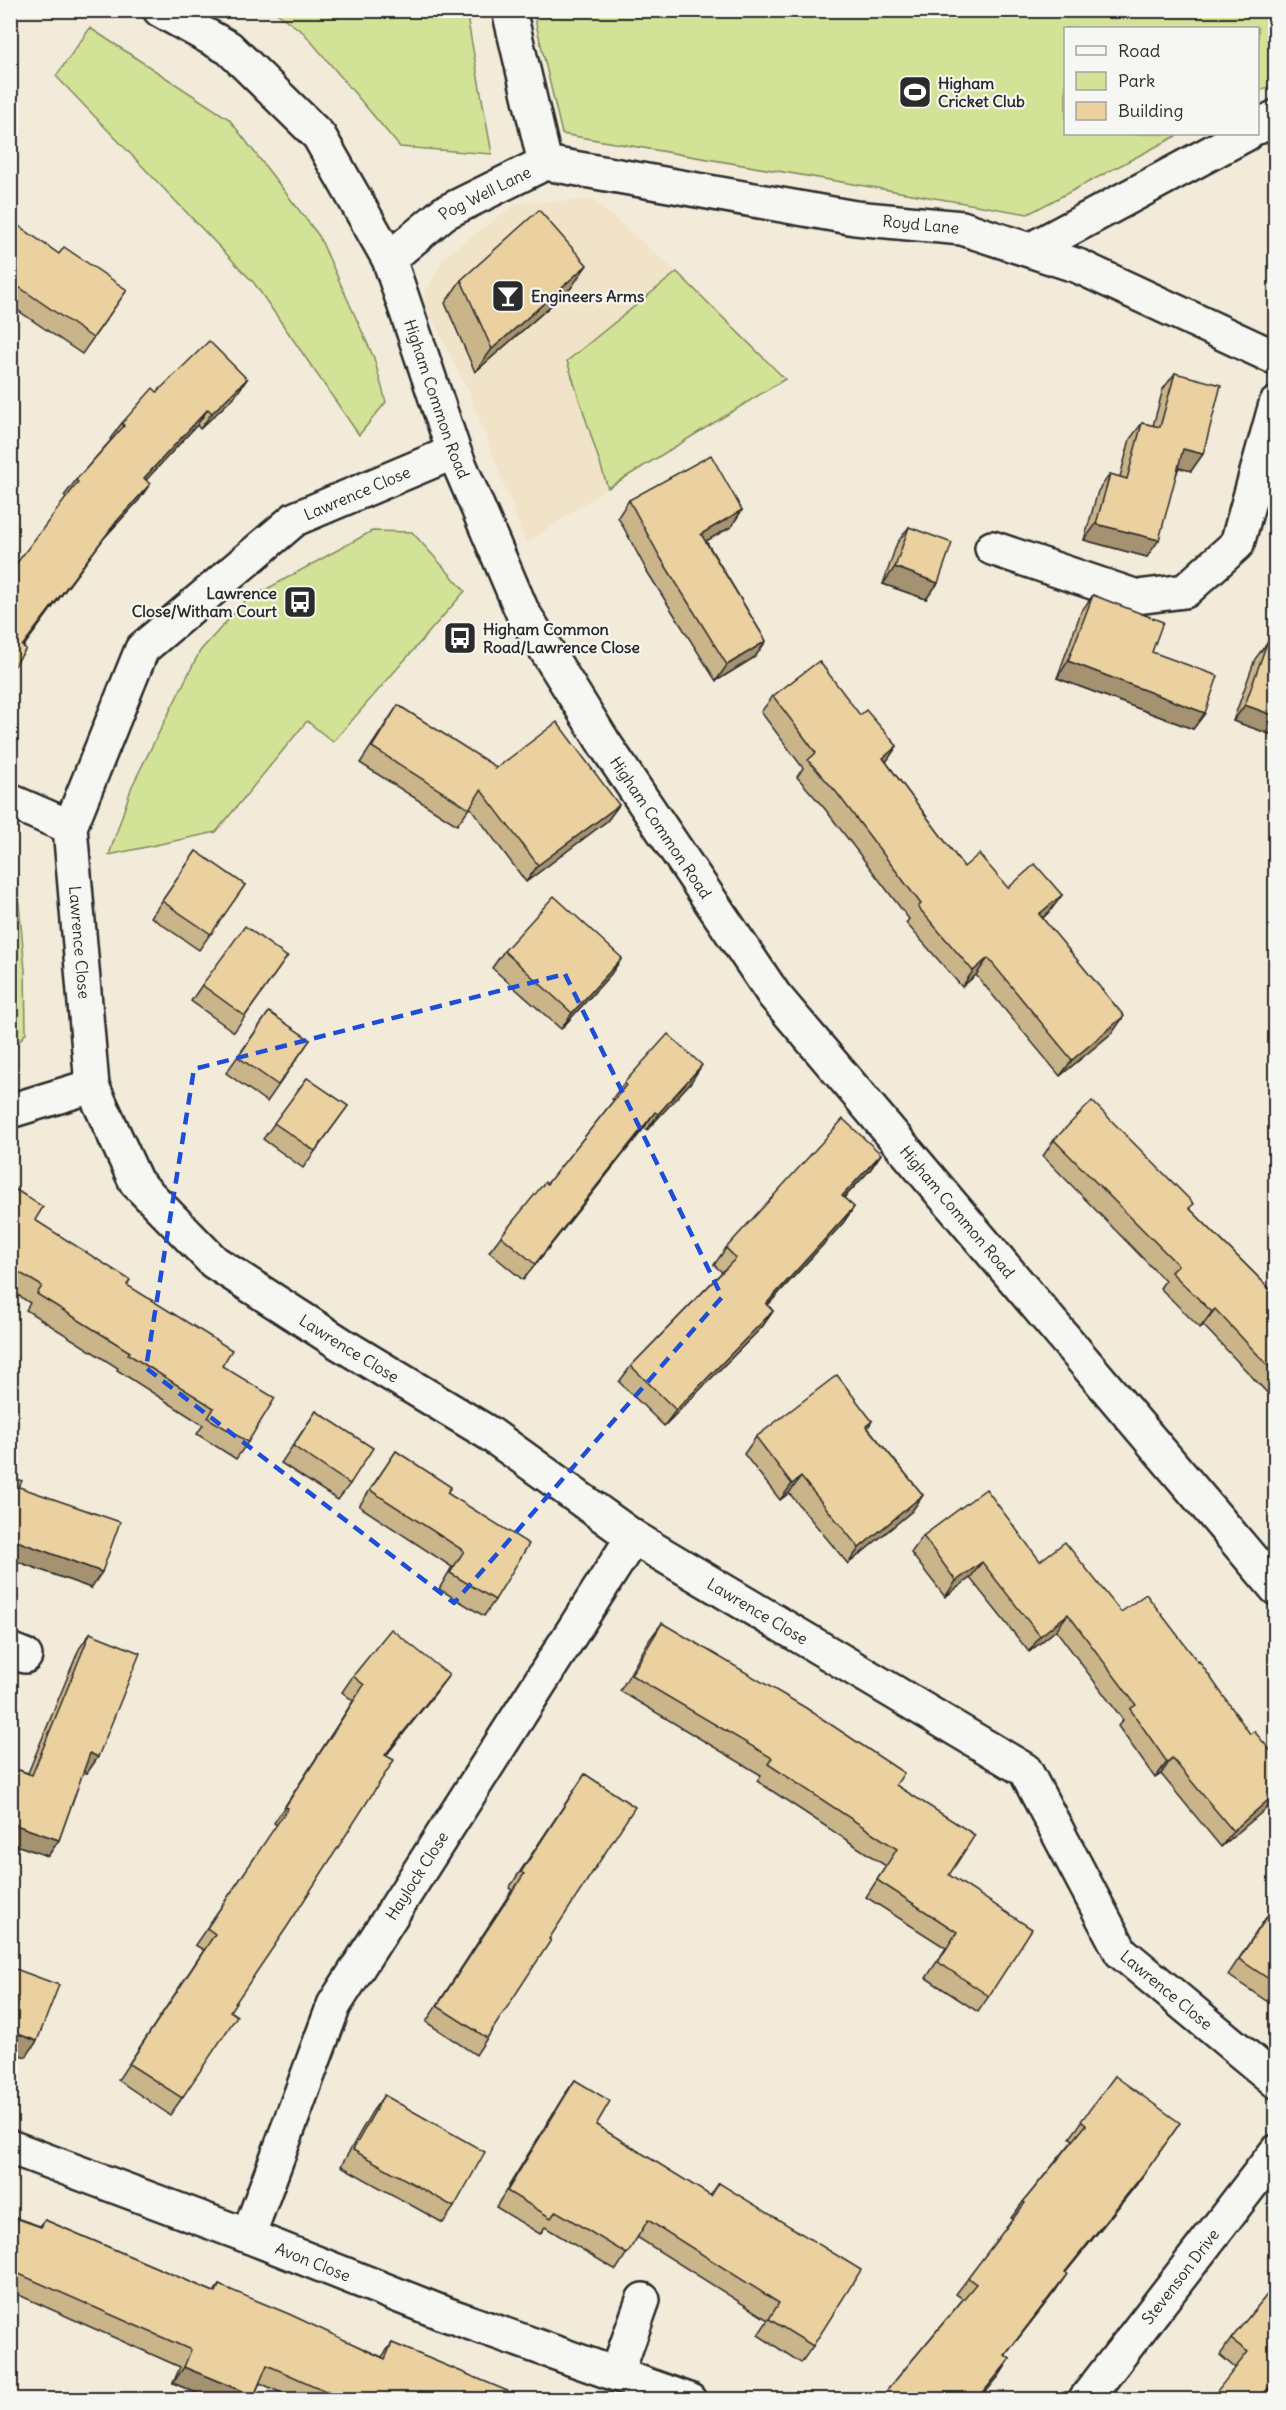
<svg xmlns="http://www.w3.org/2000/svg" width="1286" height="2410" font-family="Delius,sans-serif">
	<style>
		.built { fill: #f1e3c8 }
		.green { fill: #d2e397; stroke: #7e8761; stroke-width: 1.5 }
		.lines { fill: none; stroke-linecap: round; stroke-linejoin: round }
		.minor-casing { stroke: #2b2b2b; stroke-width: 38 }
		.minor { stroke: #f6f6f2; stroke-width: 33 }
		.wall { fill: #cab48a; stroke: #2b2b2b; stroke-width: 1.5 }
		.shaded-wall { fill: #a49270; stroke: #2b2b2b; stroke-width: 1.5 }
		.building { fill: #ebd1a0; stroke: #2b2b2b; stroke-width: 1.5 }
		.marked { fill: none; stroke: #1d4ed8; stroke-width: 4.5; stroke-dasharray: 12 8; stroke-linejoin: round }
		.labels { text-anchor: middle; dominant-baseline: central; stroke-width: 4.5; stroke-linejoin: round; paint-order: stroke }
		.poi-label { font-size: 16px; font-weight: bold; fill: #2b2b2b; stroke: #f6f6f2; text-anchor: start }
		.street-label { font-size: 16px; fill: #2b2b2b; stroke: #f6f6f2 }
	</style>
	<rect width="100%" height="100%" fill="#f3ebd9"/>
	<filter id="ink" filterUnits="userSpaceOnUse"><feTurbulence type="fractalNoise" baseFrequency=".0167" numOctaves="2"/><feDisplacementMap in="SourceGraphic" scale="12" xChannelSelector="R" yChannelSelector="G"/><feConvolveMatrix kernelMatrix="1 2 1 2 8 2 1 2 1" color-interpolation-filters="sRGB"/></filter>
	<g filter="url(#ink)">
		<path class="built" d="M593,200l84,72 108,107 -177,109 -82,55 -57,-151 -47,-92 22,-43 73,-54z"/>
		<g class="green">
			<path d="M274,11h192l26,143 -92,-7 -96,-114z"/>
			<path d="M533,11h742v72l-17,9v-64h-192v106h114l-152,80 -466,-80z"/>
			<path d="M90,28l139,91 90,117 55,122 12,44 -27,33 -105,-152 -198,-207z"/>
			<path d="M677,272l108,107 -177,109 -41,-127z"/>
			<path d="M372,531l40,1 53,59 -132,151 -26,-21 -91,111 -107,23 23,-69 68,-135 45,-50z"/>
			<path d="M10,868l7,13 8,89 1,63 -15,19z"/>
		</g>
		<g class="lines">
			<g class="minor-casing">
				<g id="minor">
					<path id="s1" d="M160,10l69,38 90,88 70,123 65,193 68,159 82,132 170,252 502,593"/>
					<path d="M1258,127l18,-10"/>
					<path id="s2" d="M545,163l310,55 107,10 116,38 198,92"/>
					<path d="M1030,250l216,-116"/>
					<path id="s3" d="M389,259l55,-46 101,-50 -36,-153"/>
					<path id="s4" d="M454,452l-159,67 -153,130 -72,178 22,259 44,96 78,80 127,82 149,90 143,103 392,233 96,182 155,129"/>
					<path d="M992,548l145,49 48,-6 52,-47 39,-140"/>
					<path d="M10,801l60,26"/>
					<path d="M10,1111l82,-25"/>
					<path d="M10,1650l15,6"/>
					<path id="s5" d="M10,2147l238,89 192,76 249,88"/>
					<path id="s6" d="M248,2236l86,-231 299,-468"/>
					<path d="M617,2373l26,-73"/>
					<path id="s7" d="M1085,2400l191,-248"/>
				</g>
			</g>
			<use href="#minor" class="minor"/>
		</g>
		<g class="wall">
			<path d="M10,220l49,34 68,36 -45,64 -72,-49z"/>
			<path d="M461,280l110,8 -96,84 -30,-69z"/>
			<path d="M1175,373l28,81 -12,17 -12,-4 -32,90 -63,-17 14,-49 12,-17 10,3 10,-38 12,-16 11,3 10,-37z"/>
			<path d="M247,379l-12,17 -35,33 -3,-4 -51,55 -7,20 -35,38 -81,109 -13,25 56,-174 -2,-2 12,-16 35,-40 -1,-1 12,-16z"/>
			<path d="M629,500l113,10 -11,17 -25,14 60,100 -11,16 -39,24 -68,-108 -30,-56z"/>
			<path d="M909,527l29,56 -12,16 -43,-15 14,-41z"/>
			<path d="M1093,595l59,57 53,61 -12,16 -136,-51 24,-66z"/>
			<path d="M1267,643l8,93 -42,-15 22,-62z"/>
			<path d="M773,696l87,19 37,31 -11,16 78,105 44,21 54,7 -12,16 -7,7 70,114 -53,44 -84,-101 -14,12 -56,-64 3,-4 -84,-110 -28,-32 6,-9 -42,-56z"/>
			<path d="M398,705l96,65 125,35 -12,16 -81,61 -56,-75 -13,18 -97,-62z"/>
			<path d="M196,851l49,34 -46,65 -48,-33z"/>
			<path d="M504,951l107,23 -50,55 -69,-61z"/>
			<path d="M287,957l-53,75 -43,-31 11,-16z"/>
			<path d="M269,1012l41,28 -43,62 -41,-29z"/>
			<path d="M307,1078l41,28 -45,62 -40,-29z"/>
			<path d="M691,1082l-44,48 -3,-2 -121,152 -34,-28 12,-16 46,-52 67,-84 -2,-1 12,-16z"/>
			<path d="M1054,1140l136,69 85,85v107l-72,-76 -3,3 -40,-40 5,-7 -122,-125z"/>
			<path d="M881,1154l-11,16 -26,28 10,9 -11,16 -75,82 5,6 -11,16 -98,99 -45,-44 12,-16 91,-94 -8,-7 12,-17z"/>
			<path d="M10,1186l25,34 92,65 95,81 26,76 -12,17 -39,-25 6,-9 -86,-55 1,-2 -92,-58 4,-7 -20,-13z"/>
			<path d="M316,1411l34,73 -12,16 -57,-37z"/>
			<path d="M872,1421l-4,7 55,67 -11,16 -64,53 -59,-71 -9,7 -36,-46 12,-17z"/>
			<path d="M396,1451l51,42 48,107 -11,16 -45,-27 13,-22 -93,-61z"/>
			<path d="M10,1476l9,11 72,101 -81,-29z"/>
			<path d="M923,1536l117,25 81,51 154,189 -54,46 -60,-73 -6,4 -37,-52 5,-6 -67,-90 -27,22 -59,-74 -25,19 -34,-44z"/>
			<path d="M662,1623l234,162 93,211 -11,16 -52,-34 20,-30 -80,-51 20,-31 -129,-85 4,-6 -141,-84 30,-52z"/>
			<path d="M90,1633l8,124 -11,16 -4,-1 -24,68 -11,16 -38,-13v-76l18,6 51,-124z"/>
			<path d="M353,1676l84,15 -51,64 -156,256 -48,87 -12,17 -52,-35 86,-130 -9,-5 82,-120 -3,-2 79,-122 -11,-9z"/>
			<path d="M585,1774l-36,165 -62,99 -11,17 -50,-33 86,-132 -3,-2z"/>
			<path d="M1275,1904v99l-1,3 -46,-31z"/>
			<path d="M1115,2076l22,108 -71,88 -10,18 -51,65 5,4 -11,17 -20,24h-100l84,-101 -7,-5 57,-75 -2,-1 12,-16 50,-62 -3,-2z"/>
			<path d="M575,2080l21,45 114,71 9,-13 94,163 -12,17 -43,-28 10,-15 -131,-83 -21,33 -71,-43 -5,7 -44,-27 67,-110z"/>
			<path d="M384,2095l70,112 -11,16 -102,-57 31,-54z"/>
			<path d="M10,2216l30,10 5,-6 169,72 5,-7 163,72 10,-14 137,57h-232l-37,-17 -8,17h-39l-40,-17 7,-16 -170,-76z"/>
			<path d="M1275,2285v98l-12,15 -28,-30 -15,-13 11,-16z"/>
		</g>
		<g class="shaded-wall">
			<path d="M587,265l-16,23 -96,84 17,-23z"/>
			<path d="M247,379l-12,17 -35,33 12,-16z"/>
			<path d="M208,409l-11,16 -64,69 11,-16z"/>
			<path d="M1183,449l20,5 -12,17 -19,-5z"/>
			<path d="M150,484l-11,16 -35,38 -93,125 105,-141z"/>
			<path d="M742,510l-11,17 -41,23 11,-16z"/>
			<path d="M1096,524l63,16 -12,17 -63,-17z"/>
			<path d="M895,567l43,16 -12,16 -43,-15z"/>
			<path d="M766,641l-11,16 -39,24 11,-16z"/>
			<path d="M1068,661l137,52 -12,16 -136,-51z"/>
			<path d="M1245,705l30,11v20l-42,-15z"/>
			<path d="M897,746l-11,16 -3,-4z"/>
			<path d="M619,805l-12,16 -81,61 12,-17z"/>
			<path d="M1062,895l-12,16 -22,19 11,-16z"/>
			<path d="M622,958l-11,16 -50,55 11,-16z"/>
			<path d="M988,958l-12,17 -14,12 11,-16z"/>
			<path d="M1124,1016l-11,16 -53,44 12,-16z"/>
			<path d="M702,1065l-11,17 -44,48 11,-16z"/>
			<path d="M655,1112l-11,16 -121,152 12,-16z"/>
			<path d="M881,1154l-11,16 -40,42 12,-16z"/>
			<path d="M854,1207l-11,16 -89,97 12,-16z"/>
			<path d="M1215,1309l-12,16 -3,3 12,-16z"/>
			<path d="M773,1311l-11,16 -98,99 12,-16z"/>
			<path d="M801,1477l-12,16 -9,7 12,-16z"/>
			<path d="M923,1495l-11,16 -64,53 11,-16z"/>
			<path d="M17,1541l85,31 -11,16 -81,-29v-8z"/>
			<path d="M982,1562l-12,16 -25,19 11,-16z"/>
			<path d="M1068,1614l-12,16 -27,22 11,-16z"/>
			<path d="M449,1675l-12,16 -63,80 11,-16z"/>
			<path d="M90,1753l8,4 -11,16 -9,-3z"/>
			<path d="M1172,1758l-11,16 -6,4 12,-16z"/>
			<path d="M1275,1794v7l-54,46 12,-16z"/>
			<path d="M10,1823l49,17 -11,16 -38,-13z"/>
			<path d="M10,2031l27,10 -11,16 -16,-5z"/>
			<path d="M1180,2123l-43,61 -84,104 12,-16z"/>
			<path d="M1067,2274l-11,16 -63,81 12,-16z"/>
			<path d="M1010,2359l-11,17 -20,24h-2z"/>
			<path d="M184,2367l70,29 -2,4h-39l-40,-17z"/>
			<path d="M1275,2380v3l-13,17h-2z"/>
		</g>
		<g class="building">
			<path d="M539,210l48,55 -95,84 -31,-69z"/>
			<path d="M10,220l49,34 5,-7 63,43 -34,48 -80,-55 -3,4z"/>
			<path d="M209,341l38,38 -35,34 -4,-4 -64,69 6,6 -34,38 -94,124 4,3 -16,23v-100l68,-90 -2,-2 48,-54 -2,-3 31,-35 4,4z"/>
			<path d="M1175,373l46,12 -18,69 -20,-5 -24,91 -63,-16 14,-50 17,5 15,-56 18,4z"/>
			<path d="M711,455l31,55 -41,24 65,107 -39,24 -67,-108 -31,-57z"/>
			<path d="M909,527l43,16 -14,40 -43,-16z"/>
			<path d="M1093,595l70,27 -11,30 66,24 -13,37 -137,-52z"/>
			<path d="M1267,643l8,3v70l-30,-11z"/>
			<path d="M819,661l41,54 6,-5 31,36 -14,12 81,109 15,-13 29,34 27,-24 27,31 -23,19 85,102 -52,44 -84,-102 -15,13 -55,-64 3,-3 -84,-111 -29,-33 8,-7 -43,-57z"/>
			<path d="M398,705l98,62 -2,3 63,-48 62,83 -81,60 -57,-75 -12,19 -97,-62z"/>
			<path d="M196,851l49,34 -34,49 -49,-33z"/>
			<path d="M554,896l68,62 -50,55 -68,-62z"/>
			<path d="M245,926l42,31 -42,59 -43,-31z"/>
			<path d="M269,1012l41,28 -32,45 -40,-28z"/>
			<path d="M668,1034l34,31 -44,49 -3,-2 -120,152 -34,-28 44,-54 2,2 79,-99 -2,-2z"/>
			<path d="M307,1078l41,28 -33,45 -41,-28z"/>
			<path d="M1092,1101l102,103 -5,4 86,86v79l-60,-64 -3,3 -41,-40 7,-7 -124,-125z"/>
			<path d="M843,1119l38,35 -39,42 12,11 -88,97 7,7 -97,99 -45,-44 105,-108 -10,-10z"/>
			<path d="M10,1186l33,21 -8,13 95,60 -3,5 105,65 -10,16 53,32 -27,44 -40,-24 6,-10 -86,-54 2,-2 -93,-58 5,-8 -32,-19z"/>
			<path d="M837,1375l35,46 -6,5 57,69 -64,53 -58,-71 -9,7 -36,-47z"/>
			<path d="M316,1411l57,37 -23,36 -57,-38z"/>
			<path d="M396,1451l55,36 -4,6 82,51 -34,56 -45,-27 14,-22 -94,-61z"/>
			<path d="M10,1476l12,5 -3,6 101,35 -18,50 -85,-31 1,-2 -8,-3z"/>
			<path d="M986,1489l54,72 25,-19 56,70 25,-18 52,68 1,-1 51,73 4,-3 21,25v38l-42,37 -61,-73 -5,4 -37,-53 6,-4 -68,-91 -28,22 -58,-74 -26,19 -33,-45z"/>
			<path d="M662,1623l144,85 98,65 -8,12 79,50 -26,40 83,54 -43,67 -51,-34 19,-30 -80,-52 20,-31 -129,-85 4,-6 -141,-83z"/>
			<path d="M391,1629l58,46 -64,80 9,5 -107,167 -57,84 7,5 -55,82 -53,-34 86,-130 -8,-6 81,-120 -3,-1 79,-122 -11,-9z"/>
			<path d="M90,1633l50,20 -42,104 -8,-4 -31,87 -49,-17v-56l22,8z"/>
			<path d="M585,1774l50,33 -86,132 2,1 -64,98 -50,-32 87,-132 -3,-2z"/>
			<path d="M1275,1905v78l-36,-24z"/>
			<path d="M10,1967l49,18 -22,56 -27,-10z"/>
			<path d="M1115,2076l65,47 -31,44 -84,105 2,2 -62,81 5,4 -33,41h-98l97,-116 -8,-6 57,-75 -2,-1 63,-77 -5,-4z"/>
			<path d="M575,2080l35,21 -14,24 115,71 8,-13 142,87 -48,76 -44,-27 10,-16 -131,-83 -21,34 -71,-43 -5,7 -44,-27z"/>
			<path d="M384,2095l101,57 -31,55 -101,-57z"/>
			<path d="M10,2216l31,11 4,-7 171,73 3,-8 70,29 96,45 7,-16 137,57h-183l-79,-35 -13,31 -70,-29 7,-17 -181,-80z"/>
			<path d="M1275,2285v95l-14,17 3,3h-54l38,-48 -17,-13z"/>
		</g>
	</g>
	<path class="marked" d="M565,974l157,323 -268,306 -308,-235 48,-299z"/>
	<defs>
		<g id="stadium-square" transform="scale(1.725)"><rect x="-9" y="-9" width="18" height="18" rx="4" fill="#2b2b2b" stroke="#f6f6f2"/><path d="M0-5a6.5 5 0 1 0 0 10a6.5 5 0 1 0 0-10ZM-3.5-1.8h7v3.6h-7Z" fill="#fff"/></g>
		<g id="bar-square" transform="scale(1.725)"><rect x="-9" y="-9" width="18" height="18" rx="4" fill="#2b2b2b" stroke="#f6f6f2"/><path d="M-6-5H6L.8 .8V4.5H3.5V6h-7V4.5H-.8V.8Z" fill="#fff"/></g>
		<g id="bus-square" transform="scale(1.725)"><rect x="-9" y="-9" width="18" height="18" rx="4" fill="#2b2b2b" stroke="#f6f6f2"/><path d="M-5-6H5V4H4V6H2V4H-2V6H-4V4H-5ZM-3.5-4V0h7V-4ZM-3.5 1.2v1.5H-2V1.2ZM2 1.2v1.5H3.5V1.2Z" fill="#fff"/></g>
	</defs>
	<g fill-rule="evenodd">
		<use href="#stadium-square" x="915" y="92"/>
		<use href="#bar-square" x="508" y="296"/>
		<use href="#bus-square" x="300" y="602"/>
		<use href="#bus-square" x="460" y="638"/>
	</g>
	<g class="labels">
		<g class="poi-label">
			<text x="938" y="83">Higham<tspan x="938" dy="18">Cricket Club</tspan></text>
			<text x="531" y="296">Engineers Arms</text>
			<text x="277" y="593" text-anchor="end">Lawrence<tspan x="277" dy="18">Close/Witham Court</tspan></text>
			<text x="483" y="629">Higham Common<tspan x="483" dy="18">Road/Lawrence Close</tspan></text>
		</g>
		<g class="street-label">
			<text stroke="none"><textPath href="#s3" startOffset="117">Pog Well Lane</textPath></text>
			<text stroke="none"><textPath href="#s2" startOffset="381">Royd Lane</textPath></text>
			<text stroke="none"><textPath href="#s1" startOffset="494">Higham Common Road</textPath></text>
			<text transform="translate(357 493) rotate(-23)">Lawrence Close</text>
			<text stroke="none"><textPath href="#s1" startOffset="980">Higham Common Road</textPath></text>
			<text stroke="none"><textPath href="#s4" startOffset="681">Lawrence Close</textPath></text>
			<text stroke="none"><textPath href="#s1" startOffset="1466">Higham Common Road</textPath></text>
			<text stroke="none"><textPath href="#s4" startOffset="1203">Lawrence Close</textPath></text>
			<text stroke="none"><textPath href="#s4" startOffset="1689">Lawrence Close</textPath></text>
			<text stroke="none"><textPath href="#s6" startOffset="400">Haylock Close</textPath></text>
			<text stroke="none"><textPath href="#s4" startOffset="2265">Lawrence Close</textPath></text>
			<text stroke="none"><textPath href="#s5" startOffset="324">Avon Close</textPath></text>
			<text stroke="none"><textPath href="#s7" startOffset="156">Stevenson Drive</textPath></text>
		</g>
	</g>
	<rect width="1286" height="2410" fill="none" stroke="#f6f6f2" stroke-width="36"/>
	<rect x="18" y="18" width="1250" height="2374" fill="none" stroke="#2b2b2b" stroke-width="2" filter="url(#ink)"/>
	<rect x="1064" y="27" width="195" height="108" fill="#f6f6f2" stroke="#a5a5a2" stroke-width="1.5"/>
	<rect x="1076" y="46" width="30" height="9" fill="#f6f6f2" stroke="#a5a5a2" stroke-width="1.5"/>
	<text x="1118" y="57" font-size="18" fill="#2b2b2b">Road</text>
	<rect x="1076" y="72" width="30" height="18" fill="#d2e397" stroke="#a5a5a2" stroke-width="1.5"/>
	<text x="1118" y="87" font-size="18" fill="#2b2b2b">Park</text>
	<rect x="1076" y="102" width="30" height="18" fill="#ebd1a0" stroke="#a5a5a2" stroke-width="1.5"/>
	<text x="1118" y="117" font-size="18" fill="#2b2b2b">Building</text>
</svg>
